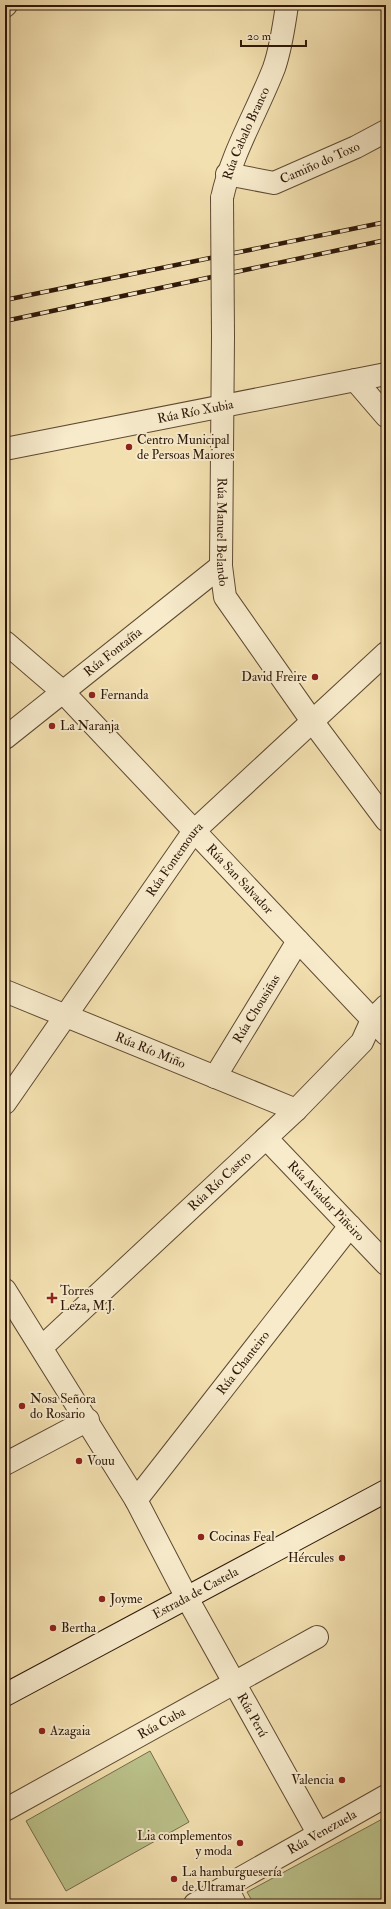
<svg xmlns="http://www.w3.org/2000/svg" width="391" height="1909" font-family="'IM FELL Double Pica',serif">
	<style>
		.green { fill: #bbc28b; stroke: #746c4a }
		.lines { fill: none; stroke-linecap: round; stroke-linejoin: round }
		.street-casing { stroke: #5e4932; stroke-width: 24 }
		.secondary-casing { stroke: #2d1708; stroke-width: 24 }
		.street { stroke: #f7ebcc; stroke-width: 22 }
		.secondary { stroke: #f7ebcc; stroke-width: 22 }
		.rail-casing { stroke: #2d1708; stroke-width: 4.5 }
		.rail { stroke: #f7ebcc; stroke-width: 3; stroke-dasharray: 9; stroke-linecap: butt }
		.street-bridge-casing { stroke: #5e4932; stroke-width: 24; stroke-linecap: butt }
		.street-bridge { stroke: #f7ebcc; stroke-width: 22 }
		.poi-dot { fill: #8f2418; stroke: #f7ebcc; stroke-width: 1.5 }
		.labels { text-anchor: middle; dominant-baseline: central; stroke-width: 4; stroke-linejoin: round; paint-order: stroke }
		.street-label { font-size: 13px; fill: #2d1708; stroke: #f7ebcc }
		.poi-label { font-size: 13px; fill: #2d1708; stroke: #f7ebcc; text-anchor: start }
	</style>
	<rect width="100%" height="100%" fill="#f3e0b0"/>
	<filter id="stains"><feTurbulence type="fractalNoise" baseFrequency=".005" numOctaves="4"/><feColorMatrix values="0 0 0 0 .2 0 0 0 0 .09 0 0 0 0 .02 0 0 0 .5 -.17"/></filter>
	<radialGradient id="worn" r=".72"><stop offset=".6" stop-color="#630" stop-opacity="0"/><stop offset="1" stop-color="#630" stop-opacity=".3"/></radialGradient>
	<g class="green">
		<path d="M150,1751l39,71 -123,69 -40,-70z"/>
		<path d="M386,1817v87h-132l-7,-12z"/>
	</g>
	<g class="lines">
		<g class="street-casing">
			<g id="street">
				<path d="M5,6l1,-1"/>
				<path id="s1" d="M227,174l47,9 82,-36 30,-16"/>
				<path id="s2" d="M222,198c10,-46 35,-86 52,-130 7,-20 10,-42 13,-63"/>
				<path id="s3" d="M223,337l-2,229 4,31 87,124 74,99"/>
				<path d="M355,380l31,36"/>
				<path id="s4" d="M5,449l381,-75"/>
				<path id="s5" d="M5,642l58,50 323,342"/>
				<path id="s6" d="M5,738l216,-172"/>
				<path id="s7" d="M5,991l291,119"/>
				<path id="s8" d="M215,1077l83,-136"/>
				<path id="s9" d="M5,1103l189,-272 192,-178"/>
				<path id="s10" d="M266,1138l120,126"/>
				<path id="s11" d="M5,1290l131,210 51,98 131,235"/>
				<path id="s12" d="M42,1347l254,-237 66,-68 10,-22 14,-14"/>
				<path d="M5,1464l83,-44"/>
				<path id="s13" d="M136,1500l214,-274"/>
				<path id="s14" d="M5,1810l312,-173"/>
				<path d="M226,1886l9,18"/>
				<path id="s15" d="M195,1904l191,-108"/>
			</g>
		</g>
		<g class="secondary-casing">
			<g id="secondary">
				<path id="s16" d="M5,1695l381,-204"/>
			</g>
		</g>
		<use href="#street" class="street"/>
		<use href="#secondary" class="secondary"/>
		<g class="rail-casing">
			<g id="rail">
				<path d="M5,300l381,-78"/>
				<path d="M5,321l381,-81"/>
			</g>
		</g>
		<use href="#rail" class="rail"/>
		<g class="street-bridge-casing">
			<path id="street-bridge" d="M222,198l1,139"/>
		</g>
		<use href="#street-bridge" class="street-bridge"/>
	</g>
	<g class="poi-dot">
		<circle cx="129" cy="447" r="4"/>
		<circle cx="315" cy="677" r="4"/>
		<circle cx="92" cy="695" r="4"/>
		<circle cx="52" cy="726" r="4"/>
		<path d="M50 1292h4v4h4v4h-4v4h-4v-4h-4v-4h4z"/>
		<circle cx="22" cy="1406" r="4"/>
		<circle cx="79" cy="1461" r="4"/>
		<circle cx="201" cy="1537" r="4"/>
		<circle cx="342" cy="1558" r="4"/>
		<circle cx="102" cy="1599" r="4"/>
		<circle cx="53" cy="1628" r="4"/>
		<circle cx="42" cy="1731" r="4"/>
		<circle cx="342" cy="1780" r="4"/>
		<circle cx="240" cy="1843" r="4"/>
		<circle cx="174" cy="1879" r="4"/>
	</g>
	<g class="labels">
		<g class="street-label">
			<text stroke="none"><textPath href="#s2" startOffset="69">Rúa Cabalo Branco</textPath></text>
			<text stroke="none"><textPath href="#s1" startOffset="98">Camiño do Toxo</textPath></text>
			<text stroke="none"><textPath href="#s4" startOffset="194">Rúa Río Xubia</textPath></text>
			<text stroke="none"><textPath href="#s3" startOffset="195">Rúa Manuel Belando</textPath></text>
			<text stroke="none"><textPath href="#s6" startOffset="138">Rúa Fontaíña</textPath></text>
			<text stroke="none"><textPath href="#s9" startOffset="297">Rúa Fontemoura</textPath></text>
			<text stroke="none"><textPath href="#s5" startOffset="334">Rúa San Salvador</textPath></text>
			<text stroke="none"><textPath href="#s8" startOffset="80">Rúa Chousiñas</textPath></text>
			<text stroke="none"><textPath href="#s7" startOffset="157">Rúa Río Miño</textPath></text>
			<text stroke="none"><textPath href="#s12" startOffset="243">Rúa Río Castro</textPath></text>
			<text stroke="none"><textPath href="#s10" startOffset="87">Rúa Aviador Piñeiro</textPath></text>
			<text stroke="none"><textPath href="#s13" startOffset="174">Rúa Chanteiro</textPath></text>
			<text stroke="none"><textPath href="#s16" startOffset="216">Estrada de Castela</textPath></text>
			<text stroke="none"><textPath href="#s11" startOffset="492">Rúa Perú</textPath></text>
			<text stroke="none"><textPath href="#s14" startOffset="179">Rúa Cuba</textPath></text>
			<text stroke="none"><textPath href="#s15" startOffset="146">Rúa Venezuela</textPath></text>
		</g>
		<g class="poi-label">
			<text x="137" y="440">Centro Municipal<tspan x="137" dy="15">de Persoas Maiores</tspan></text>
			<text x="307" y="677" text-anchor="end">David Freire</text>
			<text x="100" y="695">Fernanda</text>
			<text x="60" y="726">La Naranja</text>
			<text x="60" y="1291">Torres<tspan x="60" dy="15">Leza, M.J.</tspan></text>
			<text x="30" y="1399">Nosa Señora<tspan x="30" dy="15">do Rosario</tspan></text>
			<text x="87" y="1461">Vouu</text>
			<text x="209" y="1537">Cocinas Feal</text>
			<text x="334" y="1558" text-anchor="end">Hércules</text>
			<text x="110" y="1599">Joyme</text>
			<text x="61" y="1628">Bertha</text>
			<text x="50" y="1731">Azagaia</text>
			<text x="334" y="1780" text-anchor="end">Valencia</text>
			<text x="232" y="1836" text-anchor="end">Lia complementos<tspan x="232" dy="15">y moda</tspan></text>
			<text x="182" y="1872">La hamburguesería<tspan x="182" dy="15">de Ultramar</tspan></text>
		</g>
	</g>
	<rect width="391" height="1909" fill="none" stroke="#f3e0b0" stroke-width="20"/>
	<rect x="6" y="6" width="379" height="1897" fill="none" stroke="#2d1708" stroke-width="2"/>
	<rect x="10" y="10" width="371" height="1889" fill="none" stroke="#2d1708"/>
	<path d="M241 40v6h65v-6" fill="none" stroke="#2d1708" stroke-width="2"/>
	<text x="247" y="40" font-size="12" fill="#2d1708" stroke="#f7ebcc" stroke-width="3" paint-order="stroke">20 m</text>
	<rect width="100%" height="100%" filter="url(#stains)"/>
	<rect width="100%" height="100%" fill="url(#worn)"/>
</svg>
